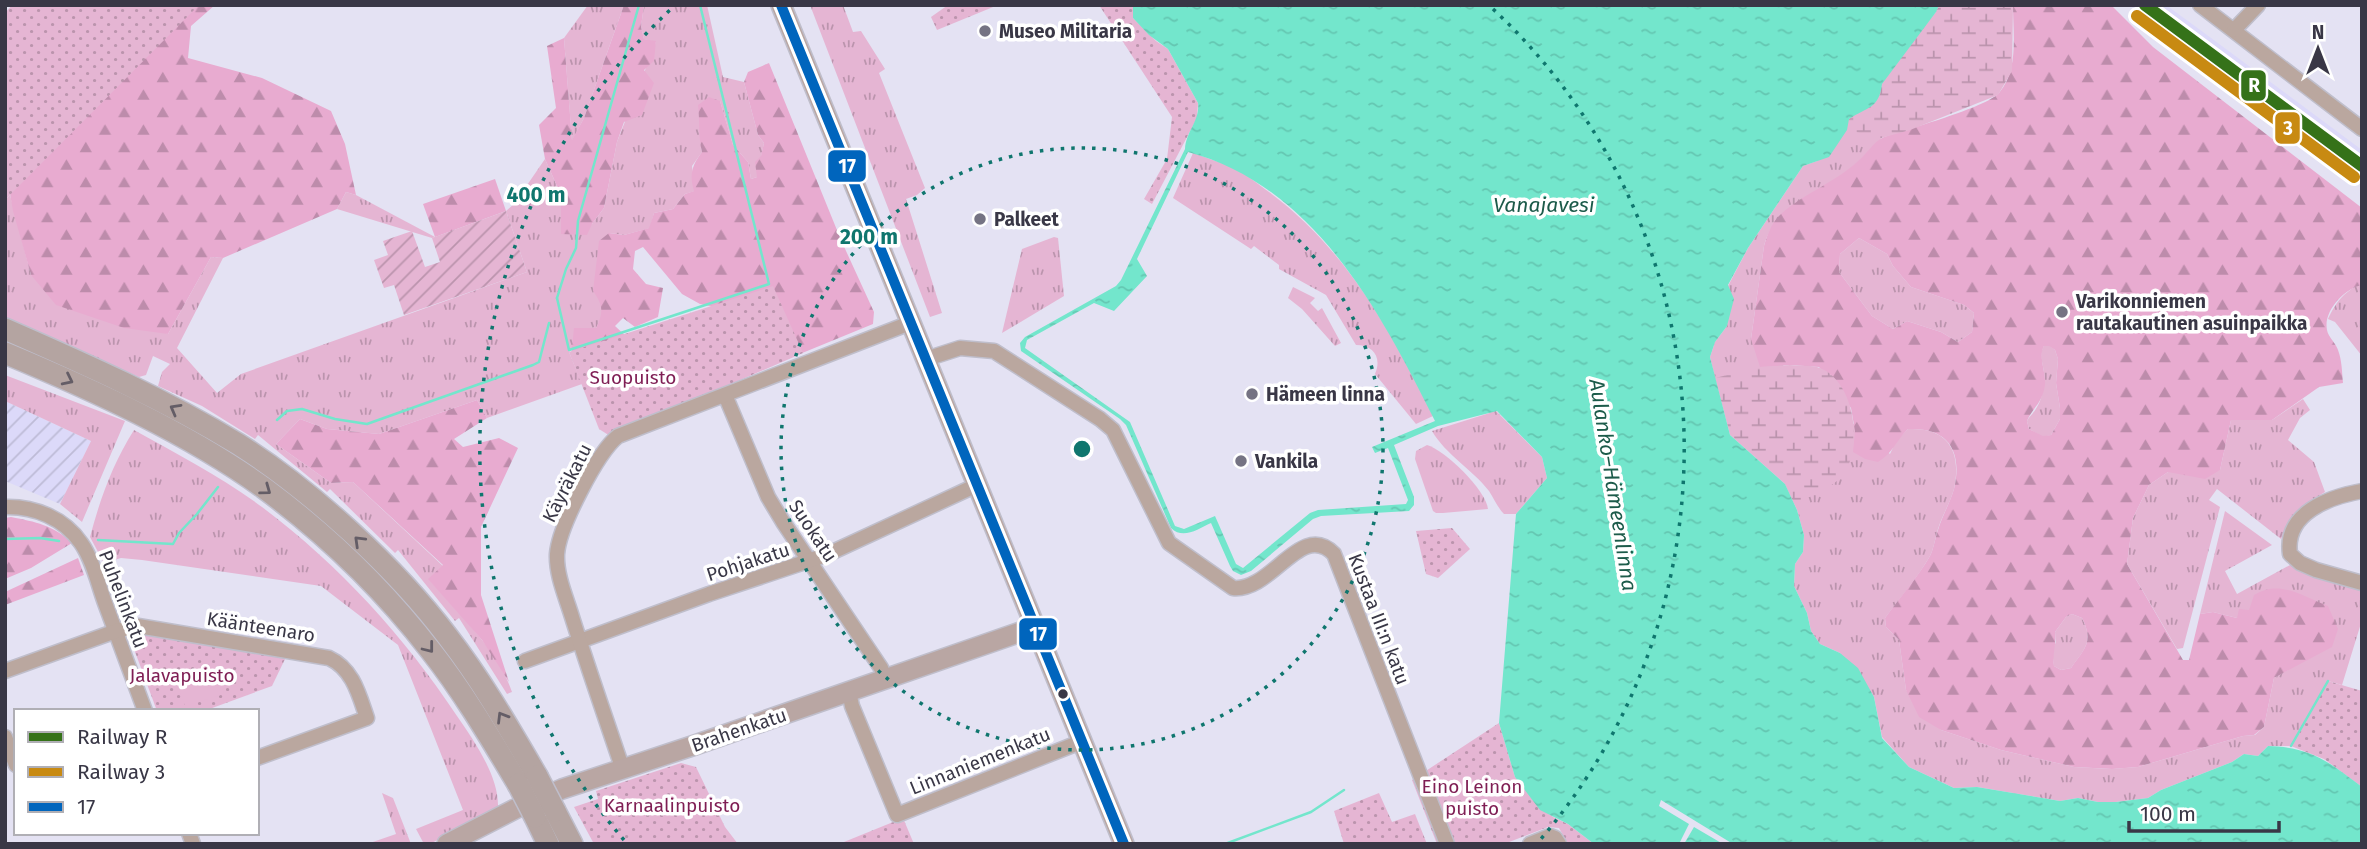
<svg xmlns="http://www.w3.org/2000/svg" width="2367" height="849" font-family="'Fira Sans',sans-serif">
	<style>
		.built { fill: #dcd9f9 }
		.industrial { fill: url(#industrial-furrows) }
		.grass { fill: url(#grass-tufts) }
		.forest { fill: url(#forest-firs); fill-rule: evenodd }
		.wetland { fill: url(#wetland-marsh) }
		.park { fill: url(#park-dots) }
		.garden { fill: url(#garden-furrows) }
		.pitch { fill: #e5b5d3 }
		.water { fill: url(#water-ripples); fill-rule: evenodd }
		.pier { fill: #e4e2f3 }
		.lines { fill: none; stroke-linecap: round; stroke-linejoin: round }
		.stream { stroke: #73e6cc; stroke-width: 2.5 }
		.minor-casing { stroke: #bfbecb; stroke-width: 17 }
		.major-casing { stroke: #bfbecb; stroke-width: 22 }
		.highway-casing { stroke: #bfbecb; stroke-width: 24 }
		.minor { stroke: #baa79f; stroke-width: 14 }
		.major { stroke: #b9a6a3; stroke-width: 19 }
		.highway { stroke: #b4a4a1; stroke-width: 21 }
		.highway-bridge-casing { stroke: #bfbecb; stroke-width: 24; stroke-linecap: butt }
		.highway-bridge { stroke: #b4a4a1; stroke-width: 21 }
		.bus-1-casing { stroke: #fff; stroke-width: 16 }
		.bus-1 { stroke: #0065bd; stroke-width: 10 }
		.rail-1-casing { stroke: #fff; stroke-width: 18 }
		.rail-2-casing { stroke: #fff; stroke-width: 18 }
		.rail-1 { stroke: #357219; stroke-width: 12 }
		.rail-2 { stroke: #c88a12; stroke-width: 12 }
		.oneway { stroke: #645d66 }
		.ring { fill: none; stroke: #0f766e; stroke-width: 3.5; stroke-dasharray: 3.5 7 }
		.poi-dot { fill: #757383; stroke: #fff; stroke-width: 2.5 }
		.bus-dot { fill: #393746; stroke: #fff; stroke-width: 2.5 }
		.labels { text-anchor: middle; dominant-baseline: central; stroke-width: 7; stroke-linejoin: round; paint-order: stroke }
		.poi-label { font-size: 19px; font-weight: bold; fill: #393746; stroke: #fff; text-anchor: start }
		.park-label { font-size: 19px; fill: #7f1e54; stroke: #fff }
		.street-label { font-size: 19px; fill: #393746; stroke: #fff }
		.water-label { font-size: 21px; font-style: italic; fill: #1c5b4a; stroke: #fff }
		.centre { fill: #0f766e; stroke: #fff; stroke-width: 3.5 }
		.ring-label { font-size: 21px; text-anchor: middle; font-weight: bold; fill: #0f766e; stroke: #fff; stroke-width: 7; stroke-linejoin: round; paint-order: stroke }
		.line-badge { stroke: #fff; stroke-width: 2.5 }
		.badge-label { font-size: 19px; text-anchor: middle; font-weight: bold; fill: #fff }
	</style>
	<defs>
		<pattern id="industrial-furrows" width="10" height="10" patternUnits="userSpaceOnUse" patternTransform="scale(1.75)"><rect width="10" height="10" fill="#dcd9f9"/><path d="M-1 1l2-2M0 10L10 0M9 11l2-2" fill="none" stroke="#bebbd7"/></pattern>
		<pattern id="grass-tufts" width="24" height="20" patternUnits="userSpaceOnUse" patternTransform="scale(1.75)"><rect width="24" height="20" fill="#e5b5d3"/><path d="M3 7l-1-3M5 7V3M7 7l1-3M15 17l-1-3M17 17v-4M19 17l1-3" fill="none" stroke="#bb94ad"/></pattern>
		<pattern id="forest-firs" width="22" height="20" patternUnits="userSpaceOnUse" patternTransform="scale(1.75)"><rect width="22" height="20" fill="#e8abd0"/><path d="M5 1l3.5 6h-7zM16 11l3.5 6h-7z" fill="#bd8cab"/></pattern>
		<pattern id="wetland-marsh" width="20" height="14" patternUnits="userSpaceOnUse" patternTransform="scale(1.75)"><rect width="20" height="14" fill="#e5b5d3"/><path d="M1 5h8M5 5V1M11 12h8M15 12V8" fill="none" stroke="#bb94ad"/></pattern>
		<pattern id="park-dots" width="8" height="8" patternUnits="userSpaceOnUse" patternTransform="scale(1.75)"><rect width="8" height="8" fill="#e5b5d3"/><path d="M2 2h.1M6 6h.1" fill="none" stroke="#bb94ad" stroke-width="1.8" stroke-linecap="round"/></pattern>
		<pattern id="garden-furrows" width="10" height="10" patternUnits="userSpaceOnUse" patternTransform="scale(1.75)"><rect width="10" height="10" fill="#e5b5d3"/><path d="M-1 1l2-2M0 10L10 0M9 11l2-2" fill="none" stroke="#bb94ad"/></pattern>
		<pattern id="water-ripples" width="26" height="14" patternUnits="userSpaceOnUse" patternTransform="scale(1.75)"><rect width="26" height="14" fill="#73e6cc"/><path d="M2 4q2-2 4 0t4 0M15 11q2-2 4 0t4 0" fill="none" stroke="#64c6b1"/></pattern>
	</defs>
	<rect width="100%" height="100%" fill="#e4e2f3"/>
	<path class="built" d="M2130,5h36l37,27 159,118v26z"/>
	<path class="industrial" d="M5,401l86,40 -31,63 -55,-23z"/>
	<g class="grass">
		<path d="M588,5h36l-40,113 -12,23 -8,-103z"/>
		<path d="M644,5h63l16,72 21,5 14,53 6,8 -7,34 -6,2 -3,-17 -15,-17 -13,-44c-13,19 -23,27 -18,51l-10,14 3,25 -10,3 -12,15 -19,4 -4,15 -26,7 -15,-2 -6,82 -7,13 -27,24 13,32 -95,34 -10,-18 -98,34 -52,-5 -27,-10 -24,25 55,39 22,-1 90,84 -14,13c28,33 69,71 83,113l-5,2 -48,-76 -4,3 -57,-71 -3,3 -65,-64 -3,3 -69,-57 -3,4 -53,-33 -44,-20 4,-14 8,-8 -17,-8 -7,19 -7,2 -134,-59v-118l5,-5 21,80 137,59 43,-77 12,1 -46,90 40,45 24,-19 286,-102 -21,-61 8,-7 31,-45 16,36v39l31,-10 12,-16 13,-66 39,-100 -12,-3 -3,-12z"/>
		<path d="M810,5h33l10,27 8,-1 24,38 -6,4 46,115 -8,7 -11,4 36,114 -12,4z"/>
		<path d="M1939,5h74l-155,157c-10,8 -20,17 -31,23 -27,17 -55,28 -63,61l-13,93 139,115 6,-13 12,-12c40,-2 54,22 46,60 -4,14 -12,27 -16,40 -3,9 -4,19 -8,27 -12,21 -30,42 -45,62l1,9 13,13 7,50 35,40 60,20 73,17 37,2 27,-2 105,-31 12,-1 9,-8 10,-49 14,-8 -39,-59 -12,7 -24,-6 -13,2 25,-103 47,34 -47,26 12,23 53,-29 72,23v32l-20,65 -14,-4 -37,65h-23l-10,10 -14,-2 -12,8 -71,28 -13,8 -32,4h-18l-20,-4 -18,3 -83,-14 -23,1 -45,-21 -27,-30 -8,-40 -34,-44 -20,-9 -9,-13 -4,-18 -13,-27 1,-22 8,-12 1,-17 -7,-25 -12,-26 -70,-106 -5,-21 5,-15 12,-16 1,-40 20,-38 55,-82 14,-5 32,-42 38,-40 19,-30 30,-37z"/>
		<path d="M1193,153c13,5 28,9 41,15 12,6 24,16 35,24 78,58 122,139 164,224l-17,8 -41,-50c7,-16 -1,-29 -19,-29l-30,-50 -47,-26v-4l-25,-19 -3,3 -78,-51z"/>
		<path d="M346,192l10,3 79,42 -3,1 -95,-29z"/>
		<path d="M1054,237l4,1 6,58 -62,37 20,-84z"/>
		<path d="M1859,238l28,16 6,12 18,21 53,18 10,8 -2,19 -14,10 -17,-10 -34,-11 -14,8 -21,-13 -33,-44 1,-18z"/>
		<path d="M2360,284l2,1v71l-27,-34 -7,-3c8,-17 15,-26 32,-35z"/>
		<path d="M1293,287l22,11 -5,5 8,8 4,-3 19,35 -6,3 -33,-37 -14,-11z"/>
		<path d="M2044,346h6l5,4 3,9 -2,24 4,25v11l-9,16 -8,2 -14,-8 -2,-8c3,-6 7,-8 10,-14 4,-6 6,-16 7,-22 3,-14 -7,-29 0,-39z"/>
		<path d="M5,375l120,46 -43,101 -22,-18 31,-63 -86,-40z"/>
		<path d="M2303,399l7,11 -10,8 -12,22 26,22 11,30c-19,11 -36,26 -44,47l-64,-50 -8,11 11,7 -37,141 -6,1 -50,-85 6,-46 16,-33 19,-13 52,-2 11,-50h41z"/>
		<path d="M1496,411l46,46 5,21 -31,36h-12c-6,-6 -10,-15 -15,-23 -17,-22 -43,-36 -57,-60z"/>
		<path d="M134,430c43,24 88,47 128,77 77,58 142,129 195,209 17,25 42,60 41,91l-68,37h-6l-8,-15 47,-19 -65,-165 -77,-59 -179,-26 -21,-2 -17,5 -14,-26c10,-38 23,-74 44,-107z"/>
		<path d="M1427,445c18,5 59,45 61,64l-45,4h-7l-3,-2 -18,-52 1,-8z"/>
		<path d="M2072,614l10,4c12,24 3,30 -11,50l-10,2 -7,-4 -2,-15 4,-9 -1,-10 11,-15z"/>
		<path d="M382,793l11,5 18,46h-44l29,-10z"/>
	</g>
	<g class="forest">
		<path d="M50,5h165l-24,21 -3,32 74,20 69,33 14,33 11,51 -10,-3 -9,17 -114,49 -12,-1 -43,77 -44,-6 -68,-23 -25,-30 -18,-64 -7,-40z"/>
		<path d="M624,5h20l-3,22 3,12 12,2 -2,20 -10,9 10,13 -12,32 -18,7 -7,20 -13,66 -12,16 -5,11 -26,-1v-39l-16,-36 -6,-34 17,-17 -9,-62 17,-8 8,102 12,-22z"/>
		<path d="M2013,5h98l42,42 209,161v77c-17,3 -39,26 -35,45 1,7 9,13 11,20 4,10 4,23 5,33l-24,4 -47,33h-41l-11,50 -15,9 -37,-7 -19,13 -16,33 -6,46 56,96h6l11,-46 13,-2 24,6 2,-9 10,1 5,-15c26,-16 48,1 74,11l10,23 -6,18 -58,31 -10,49 -10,8 -11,1 -105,31 -26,2 -38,-2 -73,-17 -60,-20 -22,-13 -13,-27 -7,-50 -13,-13 -1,-9c15,-21 33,-41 45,-62 4,-8 5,-18 8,-26 4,-14 12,-27 16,-41 9,-38 -6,-62 -46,-60 -13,13 -14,23 -30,33l-13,-3 -12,-7 2,-21 -4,-23 -32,-41 -29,-2 -30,2 -9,-28 13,-93c3,-11 7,-21 14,-29 19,-20 56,-34 79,-55 9,-7 17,-21 27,-25 23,-8 101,-29 115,-44 20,-23 14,-59 14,-88zM1859,238l28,16 6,12 18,21 53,18 10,8 -2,19 -14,10 -17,-10 -34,-11 -14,8 -21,-13 -33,-44 1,-18zM2044,346h5l6,4 3,9 -2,24 4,25v11l-9,16 -8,1 -14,-7 -2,-8c6,-14 15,-17 18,-36 1,-13 -7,-29 -1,-39zM2072,614l10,4c12,24 3,30 -11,50l-10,2 -7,-4c-2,-14 3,-21 1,-34l11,-15z"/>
		<path d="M769,63l72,177 33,72 -1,12 -149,61 -10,-78 -14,-3 -18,-10 -39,-47 -8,4 -2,18 13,15 17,4 -5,29 -23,10 -12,-9 -8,8 14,13 -58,17 3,-28h22c8,-16 7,-23 -3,-37l6,-50 10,-8 15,2 25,-7 5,-15 19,-4 12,-15 9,-3c-5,-16 -2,-26 8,-39 -4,-16 -2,-31 -4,-47l11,-8 11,4 13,44 15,17 3,17 6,-2 -2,-15 6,-6 3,-13 -6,-8 -14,-53 4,-10z"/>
		<path d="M495,179l11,32 -71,26 -12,-33z"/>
		<path d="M477,400l10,18 -33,21 9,8 36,-9 19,10 -37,79v68l28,87 -27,-42 -54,-61 15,-14 -90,-83 -22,1 -55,-39 24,-25 27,10 52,5z"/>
		<path d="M11,517c25,5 42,8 61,26l-41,25 -26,11v-61z"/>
		<path d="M78,558l6,17 -79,30v-13z"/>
	</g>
	<g class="wetland">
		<path d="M1939,5h74l-1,66 -14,24 -88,35 -29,8 -34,-8 2,-11 31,-24 1,-11 55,-72z"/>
		<path d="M1790,365c8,1 19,0 27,2 37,11 46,76 28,105 -12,17 -33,23 -51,31l-9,-19 -55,-49 -15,-57 45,-11z"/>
	</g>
	<g class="park">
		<path d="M12,5h187l-194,195v-187z"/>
		<path d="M948,5h50l-61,25 -6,-13z"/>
		<path d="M1099,5h34v13l23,23 12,8 30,54 -1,15 -45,86 -8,-5 23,-40 5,-42z"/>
		<path d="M773,286l30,67 -193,83 -11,-7 -30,-77z"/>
		<path d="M1452,528l18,21 -32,29 -12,-4 -10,-43z"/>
		<path d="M137,634h21l128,23 -14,29 -68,25h-47l-26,-70z"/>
		<path d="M2328,681l34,10v96l-38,-28 -33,-13z"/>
		<path d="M1499,723l16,54 38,40 15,7 26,20h-26l-9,-16 -11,-1 -44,17h-67l-25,-64z"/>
		<path d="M681,763l15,4 29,60 13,17h-144l-20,-37 24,-8 -2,-8z"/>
		<path d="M1379,793l13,29 23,-8 12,30h-83l-10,-33z"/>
		<path d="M903,818l11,26h-75z"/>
	</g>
	<path class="garden" d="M506,211l21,61 -123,43 -10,-30 -10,3 -10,-28 14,-5 -5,-14 29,-10 13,36 15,-5 -8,-24z"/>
	<path class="pitch" d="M215,666l9,28 -39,12 -10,-27z"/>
	<path class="water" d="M1133,5h806l-3,7 -54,72c-3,25 -15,23 -33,35l-2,11 -18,27 -26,9 -55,82 -20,37 6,14 -7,27 -12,16 -5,15 20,78 55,49 12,26 7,25 -1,17 -8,12 -1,22 13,27 4,18 9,13 20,9 18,15 16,29 8,41 27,29 45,21 23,-1 83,14 18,-3 20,4h18l32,-4 13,-8 71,-28 12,-8 14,2 10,-10c43,1 61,16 94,41v57h-768l-26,-20 -28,-14 -25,-33 -16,-54 17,-209 31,-36 -5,-21 -45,-46 -59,15 -44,19 20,52v8l-5,6 -88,5 -8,3 -62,52 -10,4 -8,-4 -3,-5 -19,-43c-13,6 -28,17 -40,5l-45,-103 -6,-6 -99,-68 -1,-8 5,-6 91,-51 5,-6 64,-131c1,-18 15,-28 13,-46l-30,-54 -19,-14 -16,-17zM1188,152c127,34 193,161 247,269l-63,26 3,6 13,-5 20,52 -2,4 -88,6 -8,3 -67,55 -7,-4 -21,-48 -31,13 -9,-3 -45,-104 -105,-74 2,-8 67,-37 20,8 33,-35 -10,-17z"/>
	<path class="pier" d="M1661,800l72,44h-10l-29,-17 -10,17h-5l10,-20 -30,-18z"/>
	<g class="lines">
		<g class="stream">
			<path d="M557,298l12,52 200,-66 -69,-279"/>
			<path d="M557,298l9,-29 10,-21 2,-27 61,-216"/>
			<path d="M277,420l10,-9 15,-2 33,10 32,5 166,-59 6,-3 10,-39"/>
			<path d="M5,539l35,-1 19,3"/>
			<path d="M98,540l75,4 6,-11 18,-19 21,-27"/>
			<path d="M2291,746l37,-65"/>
			<path d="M1225,844l86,-32 33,-22"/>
		</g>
		<g class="minor-casing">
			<g id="minor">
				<path d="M2200,5l162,124"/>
				<path d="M2234,30l24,-25"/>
				<path d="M926,359l34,-11 34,3 106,68 13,11 56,113 64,45c39,4 68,-68 101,-34l113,290"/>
				<path d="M725,395l43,102 15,25 98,146 4,11"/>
				<path d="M2362,491c-33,6 -78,22 -72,63l10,9 16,7 46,13"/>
				<path d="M5,507c29,-1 59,11 76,36 12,17 17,41 24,60 13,36 27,72 40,108"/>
				<path d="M525,661l184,-67 117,-39 151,-70"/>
				<path d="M5,671l111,-40 22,-5 191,32c24,11 30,37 38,60l-110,40"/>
				<path d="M849,692l3,14 45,109 186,-74"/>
				<path d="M5,737l11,28"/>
				<path d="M623,770c-17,-51 -35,-102 -51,-153 -6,-20 -16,-42 -15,-63 2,-27 40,-101 61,-118l292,-113"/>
				<path d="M189,833l4,11"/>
				<path d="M1530,844l20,-8 5,2 4,6"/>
			</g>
		</g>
		<g class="major-casing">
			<g id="major">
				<path d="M781,5l343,839"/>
				<path d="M447,844l68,-35 47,-20 133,-44 340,-118"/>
			</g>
		</g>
		<g class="highway-casing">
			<g id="highway">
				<path d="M5,329c80,35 159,70 233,115 73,46 158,124 210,193 34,44 61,91 89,139"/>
				<path d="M5,353c86,36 183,80 259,135 62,46 120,102 167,163 33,42 60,88 87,133"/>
				<path d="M555,811l17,33"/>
				<path d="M535,817l13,27"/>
			</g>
		</g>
		<use href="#minor" class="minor"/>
		<use href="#major" class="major"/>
		<use href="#highway" class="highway"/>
		<g class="highway-bridge-casing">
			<g id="highway-bridge">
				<path d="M537,776l18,35"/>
				<path d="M518,784l17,33"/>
			</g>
		</g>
		<use href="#highway-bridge" class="highway-bridge"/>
		<g class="bus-1-casing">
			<path id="bus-1" d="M781,5l343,839"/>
		</g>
		<use href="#bus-1" class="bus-1"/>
		<g class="rail-1-casing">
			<path id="rail-1" d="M2145,5l217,161"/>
		</g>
		<g class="rail-2-casing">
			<path id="rail-2" d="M2137,16l217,161"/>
		</g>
		<use href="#rail-1" class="rail-1"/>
		<use href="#rail-2" class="rail-2"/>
	</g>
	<defs><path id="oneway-chevron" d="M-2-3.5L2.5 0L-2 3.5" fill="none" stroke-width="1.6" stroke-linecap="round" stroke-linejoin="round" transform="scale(1.75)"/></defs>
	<g class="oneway">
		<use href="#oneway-chevron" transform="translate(68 380) rotate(26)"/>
		<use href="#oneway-chevron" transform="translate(175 409) rotate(-151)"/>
		<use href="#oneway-chevron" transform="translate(266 490) rotate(36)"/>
		<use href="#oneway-chevron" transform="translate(359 541) rotate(-136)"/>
		<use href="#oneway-chevron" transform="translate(429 648) rotate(52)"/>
		<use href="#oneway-chevron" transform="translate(502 717) rotate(-121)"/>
	</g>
	<g class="ring">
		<circle cx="1082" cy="449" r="301"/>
		<path d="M624 840A602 602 0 0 1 671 9M1493 9A602 602 0 0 1 1540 840"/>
	</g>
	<g class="poi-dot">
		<circle cx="985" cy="31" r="7"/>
		<circle cx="980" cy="219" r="7"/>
		<circle cx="2062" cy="312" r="7"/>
		<circle cx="1252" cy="394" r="7"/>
		<circle cx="1241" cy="461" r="7"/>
	</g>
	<circle class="bus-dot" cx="1063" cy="694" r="6"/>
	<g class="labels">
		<g class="poi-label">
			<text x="999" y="31">Museo Militaria</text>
			<text x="994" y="219">Palkeet</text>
			<text x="2076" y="301">Varikonniemen<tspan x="2076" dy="22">rautakautinen asuinpaikka</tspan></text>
			<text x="1266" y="394">Hämeen linna</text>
			<text x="1255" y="461">Vankila</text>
		</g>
		<g class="park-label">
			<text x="633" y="377">Suopuisto</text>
			<text x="182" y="675">Jalavapuisto</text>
			<text x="1472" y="786">Eino Leinon<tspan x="1472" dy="22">puisto</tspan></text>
			<text x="672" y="805">Karnaalinpuisto</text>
		</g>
		<g class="street-label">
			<text transform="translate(567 483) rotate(-63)">Käyräkatu</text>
			<text transform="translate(813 531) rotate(56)">Suokatu</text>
			<text transform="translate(748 562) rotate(-18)">Pohjakatu</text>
			<text transform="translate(123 599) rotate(69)">Puhelinkatu</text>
			<text transform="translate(1379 619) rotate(69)">Kustaa III:n katu</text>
			<text transform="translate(261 627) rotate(9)">Käänteenaro</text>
			<text transform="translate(739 730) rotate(-19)">Brahenkatu</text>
			<text transform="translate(980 761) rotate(-22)">Linnaniemenkatu</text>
		</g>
		<g class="water-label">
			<text x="1544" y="205">Vanajavesi</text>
			<text transform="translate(1613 485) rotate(81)">Aulanko–Hämeenlinna</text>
		</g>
	</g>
	<circle cx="1082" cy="449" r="10" class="centre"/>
	<g class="ring-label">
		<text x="536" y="202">400 m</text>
		<text x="869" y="244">200 m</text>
	</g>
	<g class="line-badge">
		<rect x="2240" y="69" width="27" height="33" rx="7" fill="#357219"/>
		<rect x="2274" y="111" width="27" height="34" rx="7" fill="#c88a12"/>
		<rect x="827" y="149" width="40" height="34" rx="7" fill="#0065bd"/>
		<rect x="1018" y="617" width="40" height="34" rx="7" fill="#0065bd"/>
	</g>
	<g class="badge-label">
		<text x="2254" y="92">R</text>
		<text x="2288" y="135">3</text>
		<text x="847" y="173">17</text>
		<text x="1038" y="641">17</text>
	</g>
	<rect width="2367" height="849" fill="none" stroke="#393746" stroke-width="14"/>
	<rect x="14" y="709" width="245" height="126" fill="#ffffff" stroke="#b0afb5" stroke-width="2"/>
	<rect x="28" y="732" width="35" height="10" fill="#357219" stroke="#b0afb5" stroke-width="2"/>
	<text x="77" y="744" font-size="21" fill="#393746">Railway R</text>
	<rect x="28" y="767" width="35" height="10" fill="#c88a12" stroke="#b0afb5" stroke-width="2"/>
	<text x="77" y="779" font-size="21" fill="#393746">Railway 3</text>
	<rect x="28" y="802" width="35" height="10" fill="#0065bd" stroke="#b0afb5" stroke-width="2"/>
	<text x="77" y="814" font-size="21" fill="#393746">17</text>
	<g transform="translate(2318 49)" stroke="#ffffff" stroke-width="5" paint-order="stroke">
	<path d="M0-5L12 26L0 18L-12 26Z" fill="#393746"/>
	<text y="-10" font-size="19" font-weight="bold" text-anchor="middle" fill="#393746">N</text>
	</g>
	<path d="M2129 821v10h150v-10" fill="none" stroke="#393746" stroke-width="3.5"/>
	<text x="2140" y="821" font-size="21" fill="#393746" stroke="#ffffff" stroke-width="5" paint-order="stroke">100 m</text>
</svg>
